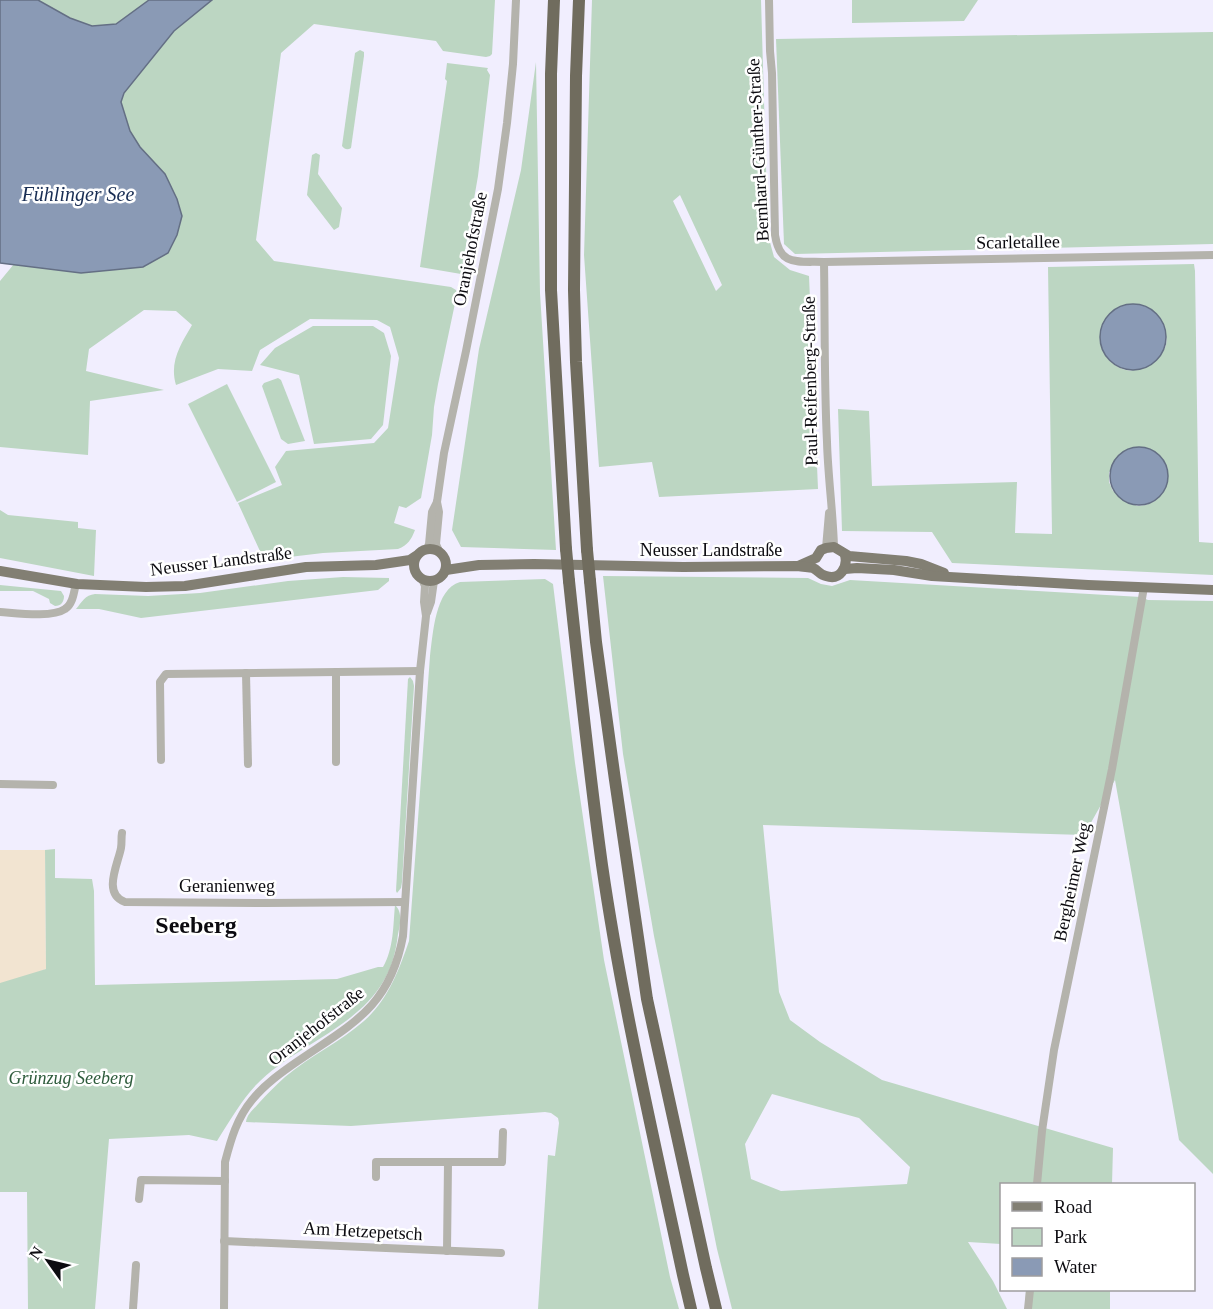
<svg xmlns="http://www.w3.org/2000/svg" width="1213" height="1309" font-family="Georgia,serif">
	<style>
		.education { fill: #f2e4d1 }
		.green { fill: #bcd6c2; fill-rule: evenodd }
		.water { fill: #8a9ab5; stroke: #646f84; stroke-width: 1.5 }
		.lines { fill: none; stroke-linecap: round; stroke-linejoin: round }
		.minor { stroke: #b4b3ac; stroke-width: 8 }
		.major { stroke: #827f73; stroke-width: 10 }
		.highway { stroke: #706c5e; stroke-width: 12 }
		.highway-bridge { stroke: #706c5e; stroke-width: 12 }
		.labels { text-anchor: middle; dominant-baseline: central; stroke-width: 5; stroke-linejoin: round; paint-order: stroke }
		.street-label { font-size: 18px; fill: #0c0b10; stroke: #fff }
		.park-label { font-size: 18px; font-style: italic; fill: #2d5b3b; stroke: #fff }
		.water-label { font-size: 20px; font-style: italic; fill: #182d53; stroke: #fff }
		.district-label { font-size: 24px; font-weight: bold; fill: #0c0b10; stroke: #fff }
	</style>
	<rect width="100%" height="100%" fill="#f1eefe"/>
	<path class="education" d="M0,850h45l1,119 -46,18z"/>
	<g class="green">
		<path d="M38,0h111l-33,24 -24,2 -22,-8z"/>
		<path d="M212,0h283l-3,54 -2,2 -4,1 -43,-6 -7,-10 -122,-17 -33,29 -25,187 18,21 177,26 5,3 1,4 -19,90 -4,23 -2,28 -11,63 -15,10 -7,-2 -5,17 21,7c-4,10 -7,15 -17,19l-75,4 -59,7 -26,-57 44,-18 -7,-18 11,-16 88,-8 14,-15 11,-70 -9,-31 -13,-7 -67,-1 -50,31 -8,21 -34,-2 -42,16c-7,-23 5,-41 16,-60l-16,-14 -32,-1 -55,39 -3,22 78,19 -74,11 -2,54 -88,-8v-166l14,-17 67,9 84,-99 -25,-27 -10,-16 -9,-29 3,-9 50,-62z"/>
		<path d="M592,0h169l7,235 6,22 16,13 19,6 9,213 -159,8 -7,-35 -53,5 -15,-212zM680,195l42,90 -6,6 -43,-90z"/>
		<path d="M852,0h126l-14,21 -112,2z"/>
		<path d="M1213,32v212l-418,10 -11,-10 -8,-205z"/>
		<path d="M360,50l4,2v4l-13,92c-3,2 -6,2 -9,-2l13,-93z"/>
		<path d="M536,62l4,231 16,257 -95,-3 -9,-17 27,-181 42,-179z"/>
		<path d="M447,63l41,5 -1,2 3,5 -12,101 -17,98 -41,-7 27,-186 -2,-2z"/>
		<path d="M316,153l4,2 -2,19 24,34 -3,19 -5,3 -27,-35 5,-40z"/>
		<path d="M1194,264l1,7 4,271 14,1v32l-261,-12 -20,-31 -90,-1 -4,-122 31,2 3,75 145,-4 -2,51 37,1 -4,-267zM1132,304c14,2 18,3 25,16 3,5 8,11 9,16 3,15 -9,22 -20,28 -3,2 -8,6 -12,6 -9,2 -19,-4 -25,-10 -13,-14 -11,-38 5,-49 6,-4 11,-5 18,-7zM1162,458l5,8 1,10 -13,25 -9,4 -9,1 -24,-15 -4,-9v-10z"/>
		<path d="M313,326h60l11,7 7,23 -8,69 -12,14 -57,5 -15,-69 -39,-10 15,-17z"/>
		<path d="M278,378l3,2 24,61 -17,3 -7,-5 -19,-53 2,-3z"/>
		<path d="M227,384l49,98 -39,20 -49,-98z"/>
		<path d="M0,510l8,5 70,7v6l18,2 -2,46 -94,-18z"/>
		<path d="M603,576l205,2 13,6 11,2 18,-6 291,17 7,3 65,1v573l-34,-34 -64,-360 -31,55 -321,-10 16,167 11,28 30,22 62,38 231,68 -1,36h-110l-1,60 -33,-2 25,39 14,28h-275l-15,-60 -63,-313 -31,-182zM772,1094l87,24 51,49 -3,17 -126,7 -30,-12 -6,-35z"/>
		<path d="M343,577l46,1v3l-11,9 -237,28 -42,-9h-23c6,-7 9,-14 19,-15l53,2 52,-3 88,-12z"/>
		<path d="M545,579l8,5 22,179 29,197 66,317 9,32h-141l10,-154 7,1 4,-33 -1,-5 -7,-5 -6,-1 -194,14 -105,-4c1,-8 8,-13 13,-19 8,-9 17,-18 26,-26 25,-21 55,-35 79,-56 24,-21 35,-51 45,-80l21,-285c3,-22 5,-67 30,-74z"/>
		<path d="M0,585l61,6 3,5c0,6 -3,10 -9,10l-5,-3 -1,-4 -16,-8h-33z"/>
		<path d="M410,677l3,4 1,5 -12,196 -1,6 -4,5 -1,-2 12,-212z"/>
		<path d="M55,849v29l37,1 2,12 1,94 242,-6 41,-12h5c11,-19 10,-42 12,-62 8,7 5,20 3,29 -2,17 -6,34 -15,48 -28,47 -89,64 -127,103 -15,16 -27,37 -39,56l-28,-6 -80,4 -14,170h-67l-1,-117h-27v-209l46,-14 -1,-119z"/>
		<path d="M1026,1290h84v19h-85z"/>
	</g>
	<g class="water">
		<path d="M0,0h38l32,18 22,8 24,-2 33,-24h63l-38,31 -50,62 -3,9 9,29 10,16 25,27 12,25 5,17 -5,19 -9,18 -25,14 -62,6 -81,-10z"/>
		<circle cx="1133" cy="337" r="33"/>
		<circle cx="1139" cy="476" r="29"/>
	</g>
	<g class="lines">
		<g class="minor">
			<path d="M769,0l1,51 2,22 3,162c5,32 22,26 49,27l389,-7"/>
			<path d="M824,262c1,59 0,120 3,180 1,35 6,70 7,105"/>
			<path d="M437,502l2,10 -3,32 3,7"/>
			<path d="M826,548l3,-35"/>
			<path d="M427,549l2,-5 3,-32 5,-10 7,-49 22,-102 32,-162 9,-66 6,-59 3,-64"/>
			<path d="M0,612c16,1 52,6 65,-3 8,-5 9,-17 11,-26"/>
			<path d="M427,613l4,-11 3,-21"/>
			<path d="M246,673l2,91"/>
			<path d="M161,760l-1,-78 6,-8 254,-3"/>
			<path d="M336,762v-90"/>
			<path d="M0,784l53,1"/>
			<path d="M122,833c-1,5 0,10 -1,15 -3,16 -19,46 4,54l141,1 139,-1"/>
			<path d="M376,1177v-15h126l1,-30"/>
			<path d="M1037,1184l5,-53 12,-81 58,-281 32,-182"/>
			<path d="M139,1199l2,-19 84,1"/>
			<path d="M224,1241l277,12"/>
			<path d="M447,1251l1,-88"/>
			<path d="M133,1309l3,-44"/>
			<path d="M224,1309l1,-147c6,-23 12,-44 27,-62 13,-16 30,-28 46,-39 54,-37 92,-54 105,-125l17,-265 6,-55 -2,-14 1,-16 -3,-7"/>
			<path d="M1028,1309l2,-19"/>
		</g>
		<g class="major">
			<circle cx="430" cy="565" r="16"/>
			<path d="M798,566l18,-8 5,-8 5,-2 8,-1 15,9 57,5 15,3 23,9"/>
			<path d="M845,569l12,-1 37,2 38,6 156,9 125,5"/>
			<path d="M446,570l33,-5 55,-1 149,3 115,-1c5,1 11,1 15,2 5,2 7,7 13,8 14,5 22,-9 19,-21"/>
			<path d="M0,571l77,13 69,3 39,-1 121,-19 70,-2 34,-5 6,-4"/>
		</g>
		<g class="highway">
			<path d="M554,0l-3,74v216l15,259"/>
			<path d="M579,0l-3,76 -2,214 2,72 11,188"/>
			<path d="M569,581c10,95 20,190 33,284 20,138 52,274 81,410l8,34"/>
			<path d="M590,581l6,61 19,138 32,219 59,269 10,41"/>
		</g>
		<g class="highway-bridge">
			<path d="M566,549l3,32"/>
			<path d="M587,550l3,31"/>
		</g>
	</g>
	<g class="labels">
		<g class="street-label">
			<text transform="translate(758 150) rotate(-93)">Bernhard-Günther-Straße</text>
			<text transform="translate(1018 242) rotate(-1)">Scarletallee</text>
			<text transform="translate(470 249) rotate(-79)">Oranjehofstraße</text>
			<text transform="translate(810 381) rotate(-91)">Paul-Reifenberg-Straße</text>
			<text x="711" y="550">Neusser Landstraße</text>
			<text transform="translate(221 561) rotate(-7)">Neusser Landstraße</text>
			<text transform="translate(1072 882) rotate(-78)">Bergheimer Weg</text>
			<text x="227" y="886">Geranienweg</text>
			<text transform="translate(316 1026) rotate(-38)">Oranjehofstraße</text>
			<text transform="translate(363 1231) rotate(3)">Am Hetzepetsch</text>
		</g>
		<g class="park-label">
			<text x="71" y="1078">Grünzug Seeberg</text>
		</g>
		<g class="water-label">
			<text x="78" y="194">Fühlinger See</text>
		</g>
		<g class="district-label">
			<text x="196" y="925">Seeberg</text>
		</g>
	</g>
	<rect x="1000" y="1183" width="195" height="108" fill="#ffffff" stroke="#9e9d9f" stroke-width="1.5"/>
	<rect x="1012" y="1202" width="30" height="9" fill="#827f73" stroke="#9e9d9f" stroke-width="1.5"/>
	<text x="1054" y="1213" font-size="18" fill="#0c0b10">Road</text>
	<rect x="1012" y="1228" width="30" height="18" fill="#bcd6c2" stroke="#9e9d9f" stroke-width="1.5"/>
	<text x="1054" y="1243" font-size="18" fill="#0c0b10">Park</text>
	<rect x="1012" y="1258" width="30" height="18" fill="#8a9ab5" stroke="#9e9d9f" stroke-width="1.5"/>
	<text x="1054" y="1273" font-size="18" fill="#0c0b10">Water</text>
	<g transform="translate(48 1261) rotate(304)" stroke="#ffffff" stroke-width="4.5" paint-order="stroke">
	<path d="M0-4.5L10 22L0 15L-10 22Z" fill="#0c0b10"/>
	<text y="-9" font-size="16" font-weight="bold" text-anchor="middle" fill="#0c0b10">N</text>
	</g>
</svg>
